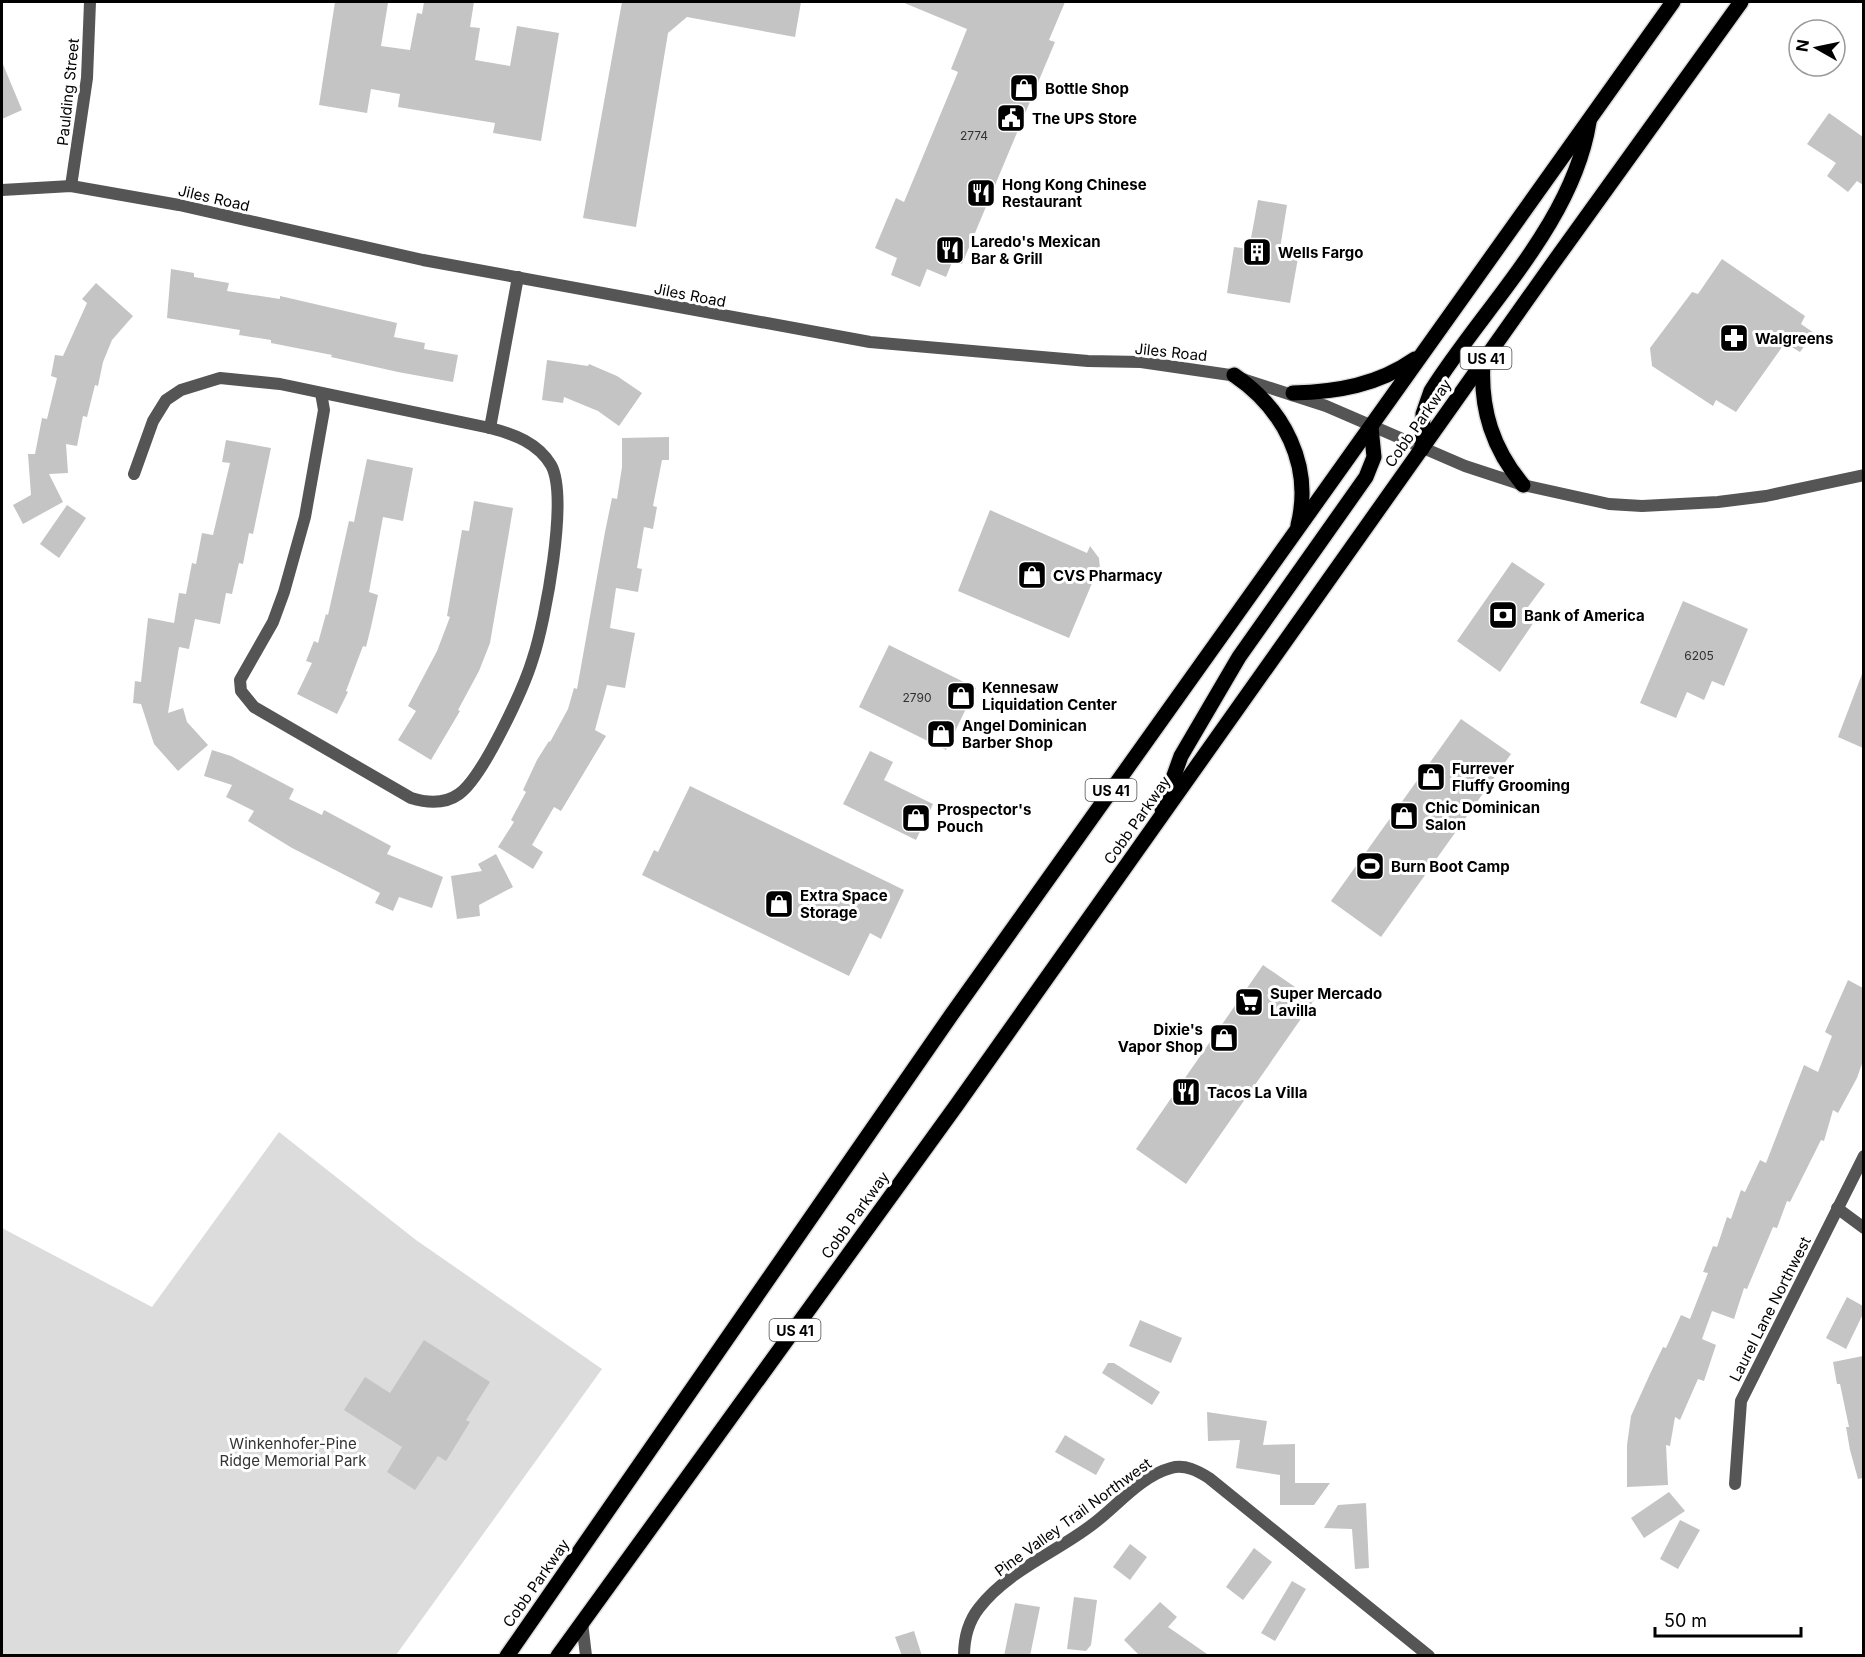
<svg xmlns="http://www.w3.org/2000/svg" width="1865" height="1657" font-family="Inter,sans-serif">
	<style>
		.green { fill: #dcdcdc }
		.building { fill: #c4c4c4 }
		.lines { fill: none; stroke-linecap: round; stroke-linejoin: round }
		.primary-casing { stroke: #dbdbdb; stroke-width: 18 }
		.minor { stroke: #555; stroke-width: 12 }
		.tertiary { stroke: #555; stroke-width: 12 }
		.primary { stroke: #000; stroke-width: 15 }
		.labels { text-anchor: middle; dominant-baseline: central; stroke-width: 6; stroke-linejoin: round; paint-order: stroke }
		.number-label { font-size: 12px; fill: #313131 }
		.shield { fill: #fff; stroke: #4c4c4c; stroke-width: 1.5 }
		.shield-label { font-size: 14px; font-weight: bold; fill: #000 }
		.poi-label { font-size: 15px; font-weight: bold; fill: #000; stroke: #fff; text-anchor: start }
		.street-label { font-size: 15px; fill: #000; stroke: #fff }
		.park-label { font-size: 15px; fill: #333; stroke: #fff }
	</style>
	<rect width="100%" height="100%" fill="#fff"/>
	<path class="green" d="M279,1132l137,108 186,129 -206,286h-394v-427l150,79z"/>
	<g class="building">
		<path d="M335,2l53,1 -7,43 29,4 7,-37 5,1 2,-12h50l-4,25 10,1 -5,32 35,6 7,-40 42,7 -18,108 -48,-8 2,-10 -97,-16 2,-13 -29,-5 -4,24 -48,-8z"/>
		<path d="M622,2h179l-6,35 -108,-20 -19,16 -32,194 -53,-9z"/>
		<path d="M902,2h163l-16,38 6,2 -93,222 -9,-4 -7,17 -19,-8 -7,18 -29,-12 6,-17 -22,-10 21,-50 8,4 54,-130 -7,-3 16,-40z"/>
		<path d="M2,62l20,48 -20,9z"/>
		<path d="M1829,113l34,24v48l-6,-4 -9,11 -21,-16 9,-13 -29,-19z"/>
		<path d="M1258,200l29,5 -8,50 19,3 -8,45 -63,-10 7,-46 15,2z"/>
		<path d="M1722,259l83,57 -4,8 13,9 -14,19 -15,-9 -49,69 -20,-12 -3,6 -61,-40 -2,-18 42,-56 6,2z"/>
		<path d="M171,269l23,4v4l35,6 -2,8 53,8v-3l117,27 -3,14 31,6 -1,6 34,6 -5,27 -55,-10 -67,-15 1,-2 -61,-12v-3l-32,-5 1,-5 -73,-12z"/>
		<path d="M96,283l37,33 -21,24 -9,22 -5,24 -3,-1 -8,32 -4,-1 -6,30 -11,-2 2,29 -19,1 14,28 -40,22 -10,-19 18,-10 -3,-41h7l7,-36 5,1 10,-41 -6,-2 4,-21 8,1 24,-53 -5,-4z"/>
		<path d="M547,360l41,6 1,-2 28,12 25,17 -23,33 -21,-15 -34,-14 -1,6 -21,-3z"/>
		<path d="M669,437v23h-7l-9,46 4,1 -4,22 -9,-2 -7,41 5,1 -4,23 -22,-4 -6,40 25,5 -10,55 -18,-3 -12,45 11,6 -45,75 -7,-4 -22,38 11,7 -10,17 -35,-22 16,-25 -3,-2 15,-28 -3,-2 14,-30 12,-19 1,1 18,-33 6,-21 3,1 28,-157 7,-34 5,1 5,-32v-29z"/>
		<path d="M226,440l45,8 -18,86 -4,-1 -6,31 -4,-1 -7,31 -6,-1 -6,31 -25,-5 -6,30 -10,-2 -11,66 15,-5 4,14 21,23 -30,26 -24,-27 -13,-40 -8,-1 2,-22 6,1 7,-64 26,5 5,-30 7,1 6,-31 4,1 6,-31 11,2 17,-72 -8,-1z"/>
		<path d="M367,459l46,9 -10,53 -20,-4 -14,75 9,3 -7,32 -5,20 -3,-1 -17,45 2,1 -11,22 -40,-20 15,-31 -6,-2 8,-20 4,2 8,-29 2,1 21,-94 5,1z"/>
		<path d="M474,501l39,7 -5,30 -18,105 -11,28 -21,39 2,1 -29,49 -33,-20 18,-29 -8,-5 29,-55 13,-34 -3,-1 15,-86 7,1z"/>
		<path d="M67,505l19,13 -27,40 -19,-14z"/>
		<path d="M990,510l97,43 3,-7 9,12 2,20 -6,-2 -26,62 -111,-47z"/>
		<path d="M1512,562l33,22 -20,27 11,8 -36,53 -43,-31z"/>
		<path d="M1683,601l65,28 -24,57 -12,-5 -8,19 -17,-8 -11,26 -36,-15z"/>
		<path d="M889,645l87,43 -30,62 -87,-43z"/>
		<path d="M1862,674h1v74l-25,-11z"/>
		<path d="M1461,719l50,35 -130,183 -50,-36z"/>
		<path d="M212,750l19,6 63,33 -5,10 33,16 2,-5 67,36 -4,8 56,23 -11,31 -33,-11 -6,14 -18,-8 5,-10 -88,-45 -44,-27 6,-10 -28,-14 6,-12 -28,-9z"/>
		<path d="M870,751l23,11 -9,18 49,24 -17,36 -73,-36z"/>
		<path d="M690,786l214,104 -23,49 -11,-6 -21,43 -207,-101 12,-25 4,2z"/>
		<path d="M496,854l17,33 -34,18 1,11 -23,3 -6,-43 31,-5 -4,-7z"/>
		<path d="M1263,965l51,35 -128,184 -50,-35z"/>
		<path d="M1848,980l15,8v73l-6,17 -19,35 -5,-3 -9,31 -3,-1 -31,62 -3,-1 -10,27 -4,-1 -26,62 -3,-1 -10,31 -22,-8 -10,28 14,6 -12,36 -6,-2 -18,41 -5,-3 -5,29 -4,-1 2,40 -41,2v-42l4,-29 19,-42 13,-27 3,1 15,-33 9,4 18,-46 -5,-1 10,-26 4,1 10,-30 4,2 10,-29 4,2 15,-32 6,3 38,-98 14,7 14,-36 -7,-4z"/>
		<path d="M1847,1297l16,9v8l-17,35 -20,-11z"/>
		<path d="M1140,1320l42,18 -11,25 -42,-17z"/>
		<path d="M424,1340l66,42 -24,38 4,2 -24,39 -8,-5 -23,34 -28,-18 15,-25 -58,-37 21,-33 25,16z"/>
		<path d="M1863,1356v122l-5,1 -8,-29 -4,-23h3l-9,-43h-3l-4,-22z"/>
		<path d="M1108,1363h6l46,29 -8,13 -50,-32z"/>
		<path d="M1207,1412l60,9 -4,24 32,-1v39h35l-16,22h-34v-30l-44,-7 4,-28 -32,1z"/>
		<path d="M1065,1435l40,24 -9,16 -41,-23z"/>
		<path d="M1669,1492l16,19 -41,27 -13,-20z"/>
		<path d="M1366,1503l3,65 -14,1 -3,-40 -28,-1 14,-23z"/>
		<path d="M1680,1520l20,10 -22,39 -18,-10z"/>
		<path d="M1130,1544l17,13 -17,23 -17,-13z"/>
		<path d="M1254,1548l18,14 -29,38 -17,-13z"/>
		<path d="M1292,1581l14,8 -31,52 -14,-8z"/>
		<path d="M1074,1597l23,3 -6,45 -5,6 -19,-2z"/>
		<path d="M1160,1602l17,15 -9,10 42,29h-70l-16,-16z"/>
		<path d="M1015,1603l25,4 -10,49h-26z"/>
		<path d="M914,1631l8,25h-20l-7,-19z"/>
	</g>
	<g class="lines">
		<g class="primary-casing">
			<g id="primary">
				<path d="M1483,362c-3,48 10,87 40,123"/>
				<path d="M1234,375c50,34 79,90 64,150"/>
				<path d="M1293,393c44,-1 85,-8 122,-34"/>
				<path d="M1422,449l1,-35 8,-23c53,-84 142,-168 158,-269"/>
				<path d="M1162,809l19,-53 58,-99 127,-180 8,-20 -3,-30"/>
				<path d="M507,1656l445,-642 721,-1012"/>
				<path d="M558,1656l398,-550 595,-840 190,-264"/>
			</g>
		</g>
		<g class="minor">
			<path d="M71,186l16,-108 3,-76"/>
			<path d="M490,428l28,-151"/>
			<path d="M134,474l19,-53 13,-21 15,-10 39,-12 60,6 210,44c24,6 48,15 61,37 18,32 -6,157 -18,193 -9,30 -50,119 -74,136 -14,10 -32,9 -48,4l-157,-91 -13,-16 -1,-11 33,-58 11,-30 21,-75 19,-107 -3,-17"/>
			<path d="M1837,1208l27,20"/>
			<path d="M1735,1484l6,-83 123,-245"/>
			<path d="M582,1622l4,34"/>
			<path d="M964,1656c0,-18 4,-34 15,-48 28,-37 78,-56 114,-84 24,-18 48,-48 78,-56 14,-4 27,3 38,10l220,178"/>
		</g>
		<path class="tertiary" d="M2,190l69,-4 108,19 244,55 447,82 218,19 53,1 89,13 96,31 139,60 58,19 86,19 33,2 76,-4 48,-6 98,-21"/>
		<use href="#primary" class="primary"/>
	</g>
	<defs>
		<g id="shop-square" transform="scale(1.5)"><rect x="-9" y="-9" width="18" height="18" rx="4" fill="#000" stroke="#fff"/><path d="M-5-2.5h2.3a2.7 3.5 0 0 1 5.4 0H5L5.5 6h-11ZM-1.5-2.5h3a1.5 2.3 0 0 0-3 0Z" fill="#fff"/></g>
		<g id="civic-square" transform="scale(1.5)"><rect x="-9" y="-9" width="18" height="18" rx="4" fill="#000" stroke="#fff"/><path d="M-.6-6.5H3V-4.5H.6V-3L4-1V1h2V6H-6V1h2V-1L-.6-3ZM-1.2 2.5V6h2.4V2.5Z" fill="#fff"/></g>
		<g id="restaurant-square" transform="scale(1.5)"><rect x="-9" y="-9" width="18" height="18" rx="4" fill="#000" stroke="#fff"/><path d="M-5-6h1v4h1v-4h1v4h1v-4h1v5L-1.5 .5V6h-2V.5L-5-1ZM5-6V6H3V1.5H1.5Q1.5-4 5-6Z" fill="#fff"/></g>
		<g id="building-square" transform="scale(1.5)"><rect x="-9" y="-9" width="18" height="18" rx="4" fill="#000" stroke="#fff"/><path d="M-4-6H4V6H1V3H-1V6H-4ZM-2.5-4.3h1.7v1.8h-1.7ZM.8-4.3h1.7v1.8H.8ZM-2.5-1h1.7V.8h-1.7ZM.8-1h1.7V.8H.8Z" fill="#fff"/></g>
		<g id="pharmacy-square" transform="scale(1.5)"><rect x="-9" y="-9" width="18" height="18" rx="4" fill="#000" stroke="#fff"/><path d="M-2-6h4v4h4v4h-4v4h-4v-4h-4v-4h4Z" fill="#fff"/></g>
		<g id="bank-square" transform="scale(1.5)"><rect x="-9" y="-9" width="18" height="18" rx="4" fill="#000" stroke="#fff"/><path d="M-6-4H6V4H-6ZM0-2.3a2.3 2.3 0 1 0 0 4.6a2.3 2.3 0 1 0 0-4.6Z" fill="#fff"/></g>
		<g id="stadium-square" transform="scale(1.5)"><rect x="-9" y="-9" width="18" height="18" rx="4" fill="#000" stroke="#fff"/><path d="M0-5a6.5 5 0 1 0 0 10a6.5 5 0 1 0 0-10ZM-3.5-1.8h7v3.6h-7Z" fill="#fff"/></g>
		<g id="supermarket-square" transform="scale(1.5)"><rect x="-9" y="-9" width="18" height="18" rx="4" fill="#000" stroke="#fff"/><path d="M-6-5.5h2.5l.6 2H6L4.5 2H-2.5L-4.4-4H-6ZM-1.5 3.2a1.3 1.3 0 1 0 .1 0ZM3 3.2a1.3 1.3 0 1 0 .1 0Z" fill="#fff"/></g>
	</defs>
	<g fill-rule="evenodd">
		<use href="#shop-square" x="1024" y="88"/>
		<use href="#civic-square" x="1011" y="118"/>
		<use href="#restaurant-square" x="981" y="193"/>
		<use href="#restaurant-square" x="950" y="250"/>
		<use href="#building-square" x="1257" y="252"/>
		<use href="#pharmacy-square" x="1734" y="338"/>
		<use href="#shop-square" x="1032" y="575"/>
		<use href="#bank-square" x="1503" y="615"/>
		<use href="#shop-square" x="961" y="696"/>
		<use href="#shop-square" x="941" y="734"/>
		<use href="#shop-square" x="1431" y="777"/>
		<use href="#shop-square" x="1404" y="816"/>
		<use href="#shop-square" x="916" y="818"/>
		<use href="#stadium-square" x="1370" y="866"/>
		<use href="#shop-square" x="779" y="904"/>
		<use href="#supermarket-square" x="1249" y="1002"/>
		<use href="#shop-square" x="1224" y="1038"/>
		<use href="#restaurant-square" x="1186" y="1092"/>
	</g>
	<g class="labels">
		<g class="number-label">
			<text x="974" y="135">2774</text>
			<text x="1699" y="655">6205</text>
			<text x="917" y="697">2790</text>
		</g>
		<g class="shield">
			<rect x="1460.5" y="347" width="51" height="22" rx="4.5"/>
			<rect x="1085.5" y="779" width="51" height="22" rx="4.5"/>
			<rect x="769.5" y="1319" width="51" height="22" rx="4.5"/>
		</g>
		<g class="shield-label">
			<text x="1486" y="358">US 41</text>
			<text x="1111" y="790">US 41</text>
			<text x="795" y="1330">US 41</text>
		</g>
		<g class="poi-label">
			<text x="1045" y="88">Bottle Shop</text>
			<text x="1032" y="118">The UPS Store</text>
			<text x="1002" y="184">Hong Kong Chinese<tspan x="1002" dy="17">Restaurant</tspan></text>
			<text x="971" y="241">Laredo's Mexican<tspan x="971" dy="17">Bar &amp; Grill</tspan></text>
			<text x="1278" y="252">Wells Fargo</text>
			<text x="1755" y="338">Walgreens</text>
			<text x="1053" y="575">CVS Pharmacy</text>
			<text x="1524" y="615">Bank of America</text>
			<text x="982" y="687">Kennesaw<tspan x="982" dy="17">Liquidation Center</tspan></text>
			<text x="962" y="725">Angel Dominican<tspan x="962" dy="17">Barber Shop</tspan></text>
			<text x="1452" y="768">Furrever<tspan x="1452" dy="17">Fluffy Grooming</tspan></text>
			<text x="1425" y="807">Chic Dominican<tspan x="1425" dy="17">Salon</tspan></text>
			<text x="937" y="809">Prospector's<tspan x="937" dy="17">Pouch</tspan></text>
			<text x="1391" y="866">Burn Boot Camp</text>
			<text x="800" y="895">Extra Space<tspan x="800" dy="17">Storage</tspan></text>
			<text x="1270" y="993">Super Mercado<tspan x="1270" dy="17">Lavilla</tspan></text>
			<text x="1203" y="1029" text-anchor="end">Dixie's<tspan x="1203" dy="17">Vapor Shop</tspan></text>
			<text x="1207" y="1092">Tacos La Villa</text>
		</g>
		<g class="street-label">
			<text transform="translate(68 92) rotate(-84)">Paulding Street</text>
			<text transform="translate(214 198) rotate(13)">Jiles Road</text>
			<text transform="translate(690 295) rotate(11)">Jiles Road</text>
			<text transform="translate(1171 352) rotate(6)">Jiles Road</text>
			<text transform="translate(1418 423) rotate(-55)">Cobb Parkway</text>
			<text transform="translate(1137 820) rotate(-55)">Cobb Parkway</text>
			<text transform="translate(855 1215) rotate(-54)">Cobb Parkway</text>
			<text transform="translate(1770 1309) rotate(-63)">Laurel Lane Northwest</text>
			<text transform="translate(1073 1517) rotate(-36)">Pine Valley Trail Northwest</text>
			<text transform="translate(536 1583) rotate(-55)">Cobb Parkway</text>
		</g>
		<g class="park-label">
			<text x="293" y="1443">Winkenhofer-Pine<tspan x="293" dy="17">Ridge Memorial Park</tspan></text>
		</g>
	</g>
	<rect width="1865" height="1657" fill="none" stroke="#000000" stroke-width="6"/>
	<g transform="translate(1817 48) rotate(279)"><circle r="28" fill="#ffffff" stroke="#999999" stroke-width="1.5"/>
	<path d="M0-4.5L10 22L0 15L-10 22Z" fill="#000000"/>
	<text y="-9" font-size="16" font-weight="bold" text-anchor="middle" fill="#000000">N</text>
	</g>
	<path d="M1655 1627v9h146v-9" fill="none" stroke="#000000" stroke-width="3"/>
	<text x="1664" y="1627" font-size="18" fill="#000000" stroke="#ffffff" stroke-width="4.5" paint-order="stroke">50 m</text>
</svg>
